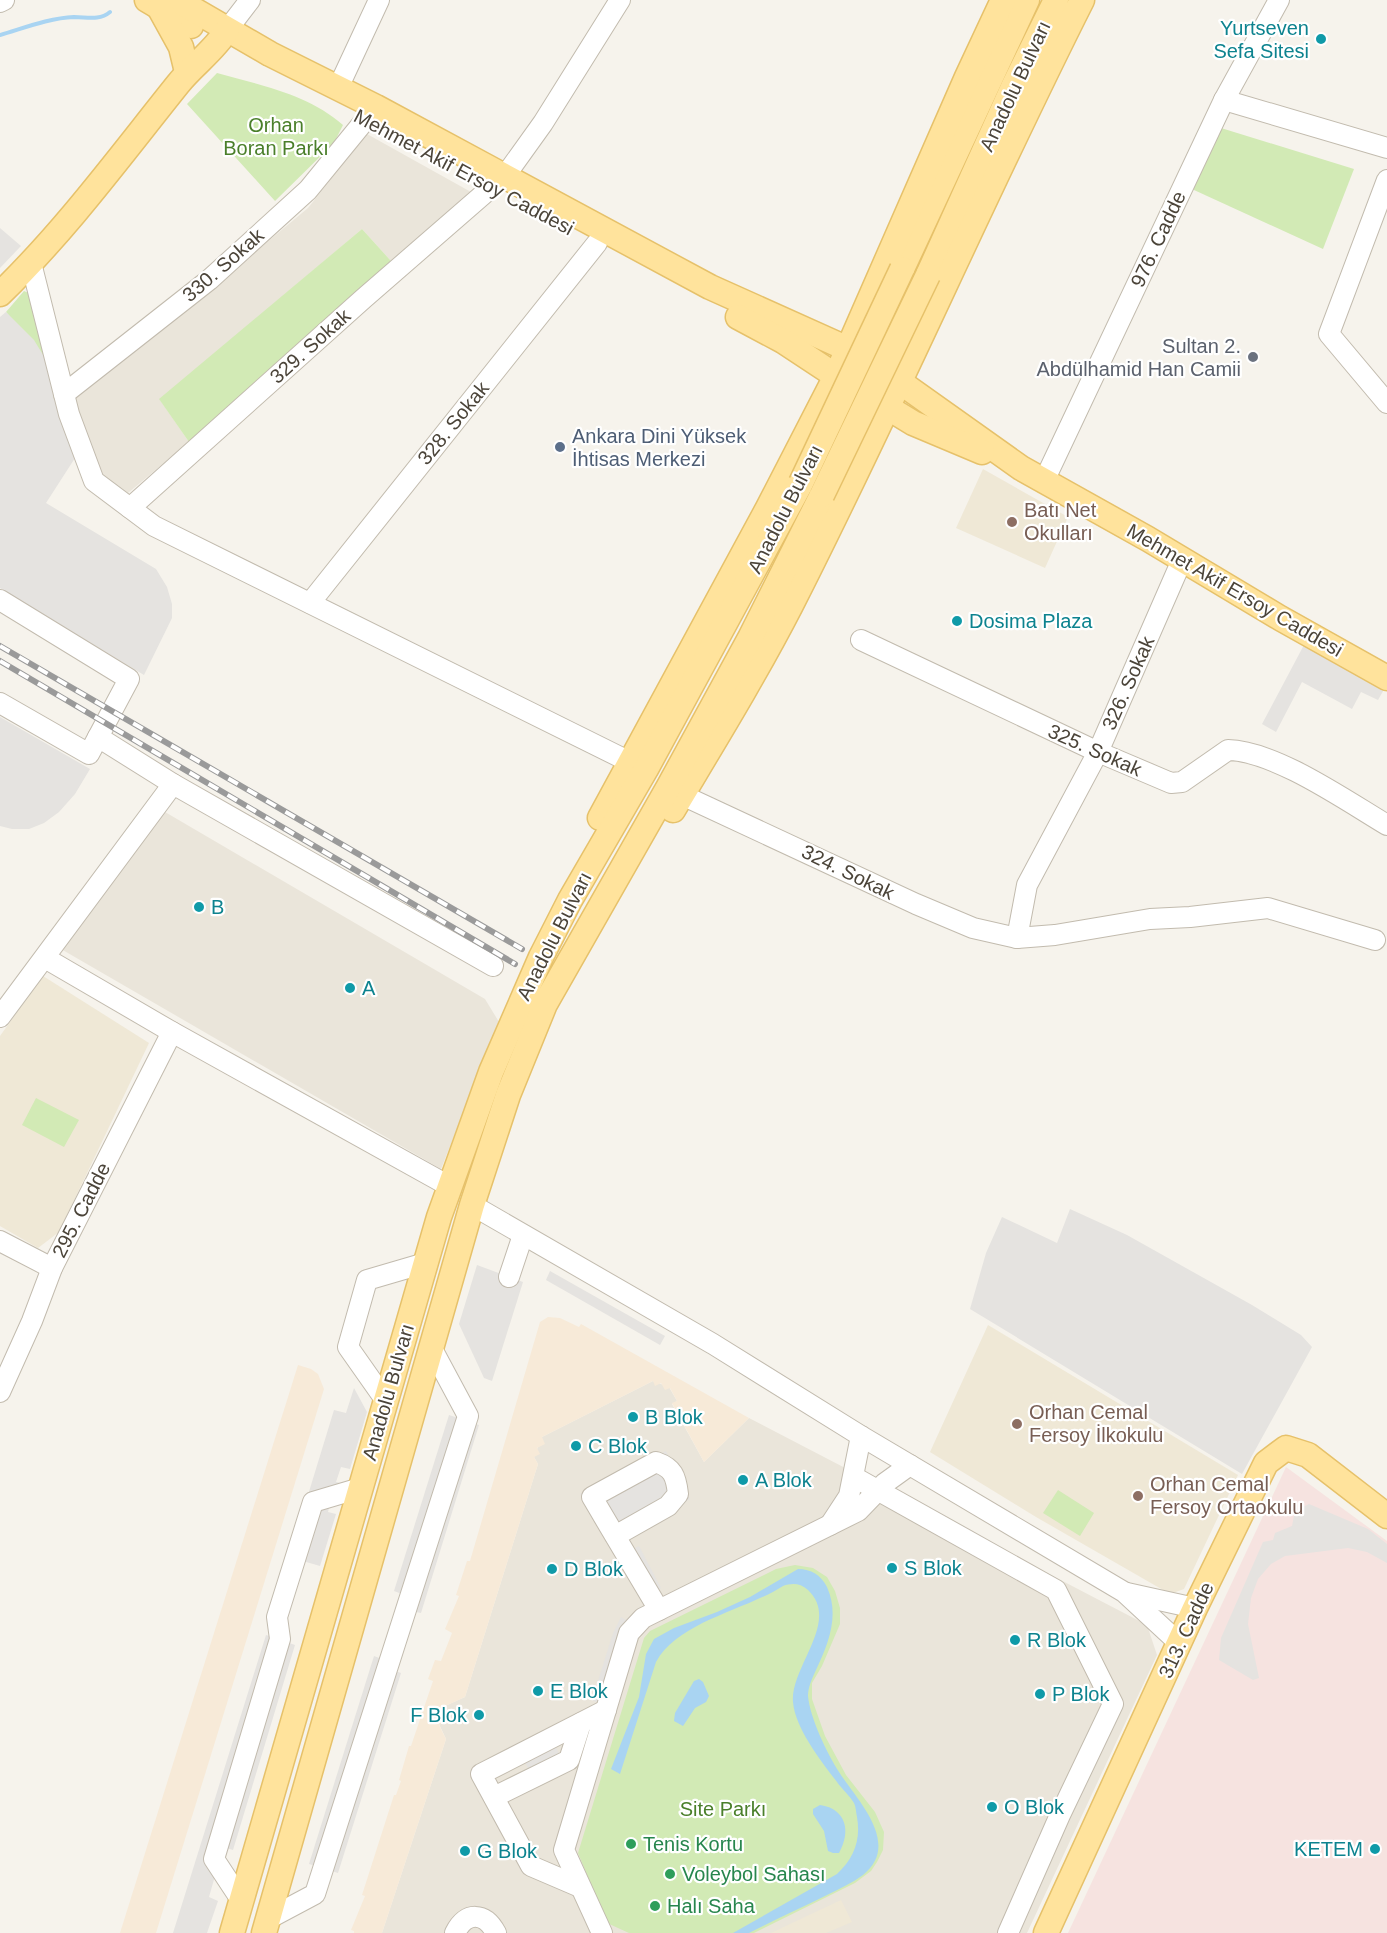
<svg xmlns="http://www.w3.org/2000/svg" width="1387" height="1933" font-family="Helvetica,sans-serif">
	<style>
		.residential { fill: #eae5da }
		.commercial { fill: #f7ead8 }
		.education { fill: #efe8d6 }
		.medical { fill: #f6e3e0 }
		.green { fill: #d2eab5 }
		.parking { fill: #e5e3e0 }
		.water { fill: #a9d4f2 }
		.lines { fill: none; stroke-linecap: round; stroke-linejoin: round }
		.stream { stroke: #a9d4f2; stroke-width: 4 }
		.minor-casing { stroke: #c2bbae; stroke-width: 22 }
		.major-casing { stroke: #e6c16a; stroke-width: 27 }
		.minor { stroke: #fff; stroke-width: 20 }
		.major { stroke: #ffe39c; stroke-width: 24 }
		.rail-casing { stroke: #9a9a9a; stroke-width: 6 }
		.rail { stroke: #fff; stroke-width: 4; stroke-dasharray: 11; stroke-linecap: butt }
		.major-bridge-casing { stroke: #e6c16a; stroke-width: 27; stroke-linecap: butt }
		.major-bridge { stroke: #ffe39c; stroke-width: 24 }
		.culture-dot { fill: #0f9aa8; stroke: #fff; stroke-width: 2 }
		.worship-dot { fill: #6b7280; stroke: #fff; stroke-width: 2 }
		.service-dot { fill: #5c6f8a; stroke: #fff; stroke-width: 2 }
		.education-dot { fill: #8d6e63; stroke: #fff; stroke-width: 2 }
		.leisure-dot { fill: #2e9e5b; stroke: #fff; stroke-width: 2 }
		.labels { text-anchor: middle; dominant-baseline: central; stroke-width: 4.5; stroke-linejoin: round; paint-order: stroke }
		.culture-label { font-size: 20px; fill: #0d838f; stroke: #fff; text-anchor: start }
		.street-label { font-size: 20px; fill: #4b4439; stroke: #fff }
		.park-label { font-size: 20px; fill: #4a7f2a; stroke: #fff }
		.worship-label { font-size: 20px; fill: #5b616d; stroke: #fff; text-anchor: end }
		.service-label { font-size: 20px; fill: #4e5e75; stroke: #fff; text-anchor: start }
		.education-label { font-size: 20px; fill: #785e54; stroke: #fff; text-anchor: start }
		.leisure-label { font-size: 20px; fill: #27864d; stroke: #fff; text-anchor: start }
	</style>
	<rect width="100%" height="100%" fill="#f6f3ec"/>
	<g class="residential">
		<path d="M367,134l104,58 -80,69 -29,-32 -202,171 29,42 -67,56 -29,-32 -21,-70 85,-62 151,-126z"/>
		<path d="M165,812l320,187 14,23 -58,147 -380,-220z"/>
		<path d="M653,1381l16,6 8,14 -5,3 32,58 45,-44 398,207 10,30 -130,278h-645l64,-194 -7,-15 1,-8 5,-10 20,-9 73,-233 -4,-7 8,-20z"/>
	</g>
	<g class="commercial">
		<path d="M548,1317l12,1 19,9 2,-3 168,94 -45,44 -32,-59 5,-2 -7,-13 -5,2 -4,-7 -6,3 -2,-5 -111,56 3,7 -8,4 3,6 -6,3 4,7 -73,233 -20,9 3,7 -8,4 3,6 -4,2 7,14 -64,194h-28v-2l-3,-1 14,-34 -3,-1 32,-100h2l5,-14 -2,-1 10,-34h2l22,-65 -5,-2 7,-19 6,1 11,-28 -7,-4 14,-33 -3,-1 11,-34h3l70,-239z"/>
		<path d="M298,1365l13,4 7,5 6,15 -168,544h-36z"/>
	</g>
	<g class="education">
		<path d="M983,469l85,48 -23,51 -89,-40z"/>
		<path d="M43,976l106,67 -90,189 -21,16 -38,-22v-190z"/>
		<path d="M988,1325l250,150 -54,114 -14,5 -134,-77 -106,-65z"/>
		<path d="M841,1900l11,22 -26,11h-55z"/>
	</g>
	<path class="medical" d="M1286,1467l101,74v392h-319z"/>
	<g class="green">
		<path d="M217,73c43,12 91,21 126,52l-9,18 -59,58 -88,-97z"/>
		<path d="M1221,128l133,41 -31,80 -129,-59 -1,-11z"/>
		<path d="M362,229l29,32 -202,181 -30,-43z"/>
		<path d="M24,291l7,3 17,69 -42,-51z"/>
		<path d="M36,1098l43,22 -15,27 -42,-22z"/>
		<path d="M1058,1490l36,23 -14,23 -37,-23z"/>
		<path d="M795,1565l18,3 14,9 8,14 5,17v16l-18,42 -10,17v16l13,37 21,39 29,37 9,20 -1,18 -6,12 -6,9 -16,12 -101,50h-125l-22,-10 -29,-70 66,-215 6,-7 126,-62z"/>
	</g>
	<g class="parking">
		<path d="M0,228l21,18 -21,22z"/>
		<path d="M6,312l28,28 14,23 27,95 -29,45 110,66 11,18 5,17v14l-28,57 -144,-87v-271z"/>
		<path d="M1305,643l81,43 -8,14 -17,-8 -9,17 -50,-27 -26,50 -14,-8z"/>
		<path d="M0,717l90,52 -15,25 -16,18 -15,11 -15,6h-17l-12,-3z"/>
		<path d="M1070,1209l57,26 125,70 49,30 11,12 -70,127 -272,-165 16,-56 16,-36 55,26z"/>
		<path d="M477,1265l46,17 -31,99 -8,-3 -25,-54z"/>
		<path d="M550,1271l115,65 -5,9 -114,-65z"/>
		<path d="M354,1388l13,24 -17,57 -9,-2 -5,15 9,2 -15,20 -2,8 8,2 -16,52 -31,-9 45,-147 12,3z"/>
		<path d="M449,1415l30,10 -58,188 -10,-2 -19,59 9,3 -63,200 -29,-9 65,-208 8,3 20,-65 -8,-3z"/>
		<path d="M666,1451l24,48 -67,37 8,14 8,-4 22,42 -12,6 -18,-15 -51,-85z"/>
		<path d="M1309,1504l59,25 19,15v19l-20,-11 -19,-4 -63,8 -14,8 -13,15 -7,19 -3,26 11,54 -6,2 -34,-20 2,-22 42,-96 10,-2 2,-7 17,-7 3,-15z"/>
		<path d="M621,1617l8,5 -28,82 -9,-4 21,-67z"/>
		<path d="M266,1635l29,10 -62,205 -10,-3 -1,4 4,8 -11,17 -6,21 9,4 -11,32h-34z"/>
		<path d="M554,1744l7,13 -30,16 -7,-12z"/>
	</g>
	<g class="water">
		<path d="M798,1569c13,0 23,6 29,18 13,29 1,57 -11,83 -4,9 -8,17 -8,26 2,22 19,57 31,76 18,28 63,72 24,103 -11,8 -24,14 -36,20 -26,13 -53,25 -78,38h-16l104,-59c17,-16 24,-34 20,-57 -1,-4 -1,-10 -3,-14 -4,-7 -12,-14 -17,-21 -16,-21 -42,-54 -44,-80 -3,-35 48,-81 15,-112 -8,-7 -16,-7 -25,-4 -39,25 -104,35 -127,76l-36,112 -9,-5 28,-72 7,-43 8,-15 20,-11 43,-16 33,-15z"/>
		<path d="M699,1679l4,3 6,14 -3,6 -11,6 -12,18 -9,-5 1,-8 19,-32z"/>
		<path d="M820,1805c27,4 31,27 19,48h-6l-5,-2 -4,-20 -11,-17v-5z"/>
	</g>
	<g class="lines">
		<path class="stream" d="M0,35c24,-7 49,-17 74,-18 13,0 25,4 36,-5"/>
		<g class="minor-casing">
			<g id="minor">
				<path d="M0,2l4,-2"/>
				<path d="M227,30l23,-30"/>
				<path d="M338,88l41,-88"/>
				<path d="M1224,100l163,48"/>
				<path d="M505,176l38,-53 77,-123"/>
				<path d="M1387,180l-58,154 58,69"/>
				<path d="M31,263l38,151 25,67 60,45 476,236"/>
				<path d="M64,394l145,-114 99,-90 58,-71"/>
				<path d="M1044,481l180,-381 55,-100"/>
				<path d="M130,508l233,-209 130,-113"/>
				<path d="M0,600l129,79 -40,75 -89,-51"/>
				<path d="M310,603l287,-360"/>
				<path d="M861,640l237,112 73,31 11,-1 46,-32c47,1 117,50 159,75"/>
				<path d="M98,737l75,47 320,182"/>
				<path d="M682,795l234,109 57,24 44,10 38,-3 95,-16 40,-2 78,-9 107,32"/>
				<path d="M1017,938l10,-53 71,-133 84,-192"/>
				<path d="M45,958l127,74 277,154"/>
				<path d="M0,1017l173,-233"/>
				<path d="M472,1205l241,139 148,92 263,156 55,51"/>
				<path d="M0,1241l52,27"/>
				<path d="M509,1277l14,-42"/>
				<path d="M0,1392l32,-71 20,-53 120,-236"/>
				<path d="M386,1401l-38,-54 19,-67 58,-17"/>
				<path d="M854,1477l202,113 57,114 -53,111 -52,118"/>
				<path d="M830,1525l19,-29 12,-60"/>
				<path d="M615,1536l-23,-39 64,-35c17,6 20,14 22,32l-10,12 -53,30 44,74"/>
				<path d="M1127,1593l68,15"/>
				<path d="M494,1797l75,-37 12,-37"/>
				<path d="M580,1887l-49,-21 -50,-92 125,-64"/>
				<path d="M241,1900l-27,-41 66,-220 -3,-22 36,-115 47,-14"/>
				<path d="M268,1919l47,-25 153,-478 -37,-69"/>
				<path d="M455,1933c11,-22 30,-21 41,0"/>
				<path d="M602,1933l-38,-83 65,-217 14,-15 215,-107 27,-28 25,-18"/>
			</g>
		</g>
		<g class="major-casing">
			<g id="major">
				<path d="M147,0l44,26"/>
				<path d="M177,0l93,54 106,53 334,180 138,62 52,33 121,86 127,71 132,79 107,60"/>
				<path d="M160,9l21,38 6,25"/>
				<path d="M902,269l125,-269"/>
				<path d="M928,275l86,-190 42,-85"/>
				<path d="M0,294c66,-64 121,-139 178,-210 15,-19 36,-33 49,-54"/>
				<path d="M738,317l45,24 53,35 77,47 69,29"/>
				<path d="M673,810c40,-67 82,-135 118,-205 102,-200 190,-405 291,-605"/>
				<path d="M600,818l168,-310 68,-132 131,-299 36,-77"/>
				<path d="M232,1933l207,-716 52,-145 50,-115 29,-57 76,-131 155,-286"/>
				<path d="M264,1933l208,-728 36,-110 37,-91 123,-216 82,-150 72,-143"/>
				<path d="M1046,1933l149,-325 71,-145 20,-15 22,7 79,61"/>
			</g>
		</g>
		<use href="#minor" class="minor"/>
		<use href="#major" class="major"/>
		<g class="rail-casing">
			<g id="rail">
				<path d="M0,646l522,303"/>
				<path d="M0,661l515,303"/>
			</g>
		</g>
		<use href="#rail" class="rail"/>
		<g class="major-bridge-casing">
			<g id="major-bridge">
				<path d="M801,483l101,-214"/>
				<path d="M822,495l106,-220"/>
			</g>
		</g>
		<use href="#major-bridge" class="major-bridge"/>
	</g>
	<g class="culture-dot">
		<circle cx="1321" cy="39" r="6"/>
		<circle cx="957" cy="621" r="6"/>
		<circle cx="199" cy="907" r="6"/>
		<circle cx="350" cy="988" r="6"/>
		<circle cx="633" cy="1417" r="6"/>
		<circle cx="576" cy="1446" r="6"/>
		<circle cx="743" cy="1480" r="6"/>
		<circle cx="892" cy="1568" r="6"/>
		<circle cx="552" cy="1569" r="6"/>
		<circle cx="1015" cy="1640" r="6"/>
		<circle cx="538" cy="1691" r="6"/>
		<circle cx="1040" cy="1694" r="6"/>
		<circle cx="479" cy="1715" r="6"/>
		<circle cx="992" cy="1807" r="6"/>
		<circle cx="1375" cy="1849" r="6"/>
		<circle cx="465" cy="1851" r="6"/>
	</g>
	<circle class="worship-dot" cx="1253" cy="357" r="6"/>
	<circle class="service-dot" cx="560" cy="447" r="6"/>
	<g class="education-dot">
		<circle cx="1012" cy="522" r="6"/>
		<circle cx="1017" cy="1424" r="6"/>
		<circle cx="1138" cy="1496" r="6"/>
	</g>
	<g class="leisure-dot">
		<circle cx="631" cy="1844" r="6"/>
		<circle cx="670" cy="1874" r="6"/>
		<circle cx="655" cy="1906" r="6"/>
	</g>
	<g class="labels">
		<g class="culture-label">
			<text x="1309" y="28" text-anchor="end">Yurtseven<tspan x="1309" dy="23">Sefa Sitesi</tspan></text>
			<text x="969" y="621">Dosima Plaza</text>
			<text x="211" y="907">B</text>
			<text x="362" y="988">A</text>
			<text x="645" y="1417">B Blok</text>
			<text x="588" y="1446">C Blok</text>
			<text x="755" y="1480">A Blok</text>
			<text x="904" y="1568">S Blok</text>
			<text x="564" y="1569">D Blok</text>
			<text x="1027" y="1640">R Blok</text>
			<text x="550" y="1691">E Blok</text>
			<text x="1052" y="1694">P Blok</text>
			<text x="467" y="1715" text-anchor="end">F Blok</text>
			<text x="1004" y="1807">O Blok</text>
			<text x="1363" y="1849" text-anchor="end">KETEM</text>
			<text x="477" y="1851">G Blok</text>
		</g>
		<g class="street-label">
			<text transform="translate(1015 86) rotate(-65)">Anadolu Bulvarı</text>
			<text transform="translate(464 172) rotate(28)">Mehmet Akif Ersoy Caddesi</text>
			<text transform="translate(1158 239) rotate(-65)">976. Cadde</text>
			<text transform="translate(223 265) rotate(-41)">330. Sokak</text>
			<text transform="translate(310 346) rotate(-42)">329. Sokak</text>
			<text transform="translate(453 423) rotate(-51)">328. Sokak</text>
			<text transform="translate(785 509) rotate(-63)">Anadolu Bulvarı</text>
			<text transform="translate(1235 590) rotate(30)">Mehmet Akif Ersoy Caddesi</text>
			<text transform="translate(1128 683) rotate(-66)">326. Sokak</text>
			<text transform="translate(1095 750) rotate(24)">325. Sokak</text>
			<text transform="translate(848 872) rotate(26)">324. Sokak</text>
			<text transform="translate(554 936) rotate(-63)">Anadolu Bulvarı</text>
			<text transform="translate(81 1210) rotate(-63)">295. Cadde</text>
			<text transform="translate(388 1392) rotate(-74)">Anadolu Bulvarı</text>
			<text transform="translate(1186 1630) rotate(-65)">313. Cadde</text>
		</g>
		<g class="park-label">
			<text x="276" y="125">Orhan<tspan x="276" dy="23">Boran Parkı</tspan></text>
			<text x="723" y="1809">Site Parkı</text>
		</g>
		<g class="worship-label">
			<text x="1241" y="346">Sultan 2.<tspan x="1241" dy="23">Abdülhamid Han Camii</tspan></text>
		</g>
		<g class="service-label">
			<text x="572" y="436">Ankara Dini Yüksek<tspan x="572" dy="23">İhtisas Merkezi</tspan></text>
		</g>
		<g class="education-label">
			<text x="1024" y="510">Batı Net<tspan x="1024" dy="23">Okulları</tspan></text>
			<text x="1029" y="1412">Orhan Cemal<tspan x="1029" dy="23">Fersoy İlkokulu</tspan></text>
			<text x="1150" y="1484">Orhan Cemal<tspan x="1150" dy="23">Fersoy Ortaokulu</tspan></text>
		</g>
		<g class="leisure-label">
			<text x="643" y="1844">Tenis Kortu</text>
			<text x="682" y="1874">Voleybol Sahası</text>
			<text x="667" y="1906">Halı Saha</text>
		</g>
	</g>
</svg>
